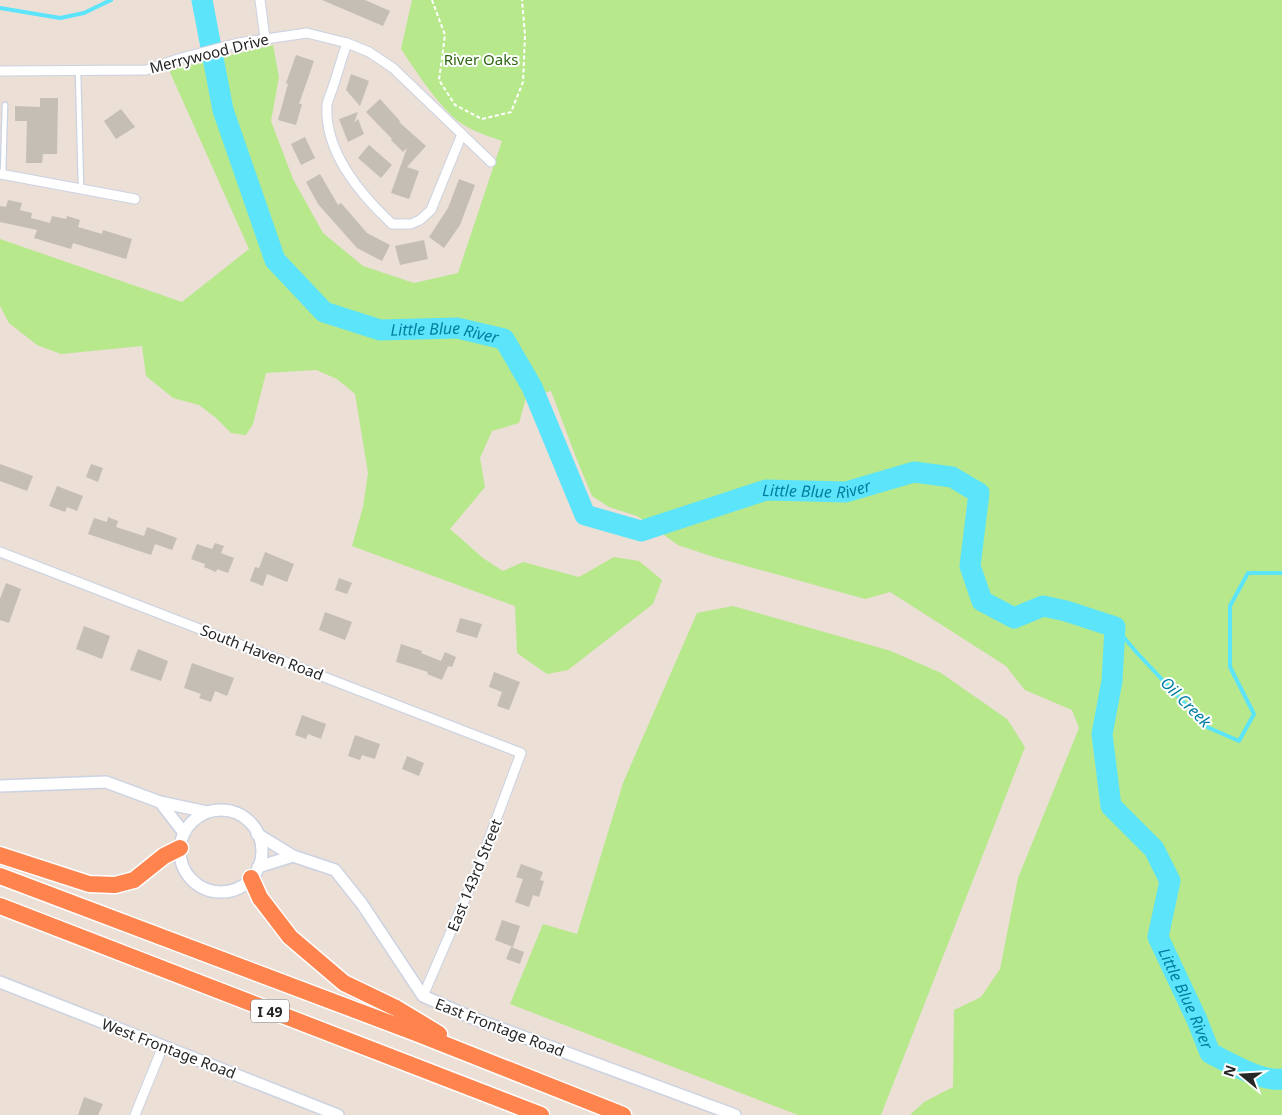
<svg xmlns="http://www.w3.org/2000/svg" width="1282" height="1115" font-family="'Noto Sans',sans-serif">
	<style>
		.green { fill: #b7e88c }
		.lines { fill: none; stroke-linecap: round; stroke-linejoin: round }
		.stream { stroke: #5ce4fa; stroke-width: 4 }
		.river { stroke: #5ce4fa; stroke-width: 21 }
		.building { fill: #c5beb5 }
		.service-casing { stroke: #cbd2e2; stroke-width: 7 }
		.minor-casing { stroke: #cbd2e2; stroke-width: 11 }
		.tertiary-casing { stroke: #cbd2e2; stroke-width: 14 }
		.motorway-casing { stroke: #fff; stroke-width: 19 }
		.path { stroke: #fff; stroke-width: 2; stroke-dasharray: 4 2.5; stroke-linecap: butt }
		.service { stroke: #fff; stroke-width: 4.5 }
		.minor { stroke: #fff; stroke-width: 9 }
		.tertiary { stroke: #fff; stroke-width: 11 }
		.motorway { stroke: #ff834d; stroke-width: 16 }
		.labels { text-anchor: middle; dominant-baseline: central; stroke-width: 4; stroke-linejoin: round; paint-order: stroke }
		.shield { fill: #fff; stroke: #676767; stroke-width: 1 }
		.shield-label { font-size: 14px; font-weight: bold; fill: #262626 }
		.street-label { font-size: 15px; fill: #262626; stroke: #fff }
		.park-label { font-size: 15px; fill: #2f6812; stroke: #fff }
		.water-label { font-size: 16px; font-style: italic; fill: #017ea0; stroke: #fff }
	</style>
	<rect width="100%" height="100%" fill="#ebdfd6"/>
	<g class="green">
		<path d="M412,0h870v1115h-372l14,-13 29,-15 1,-77 27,-13 19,-28 18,-91 61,-150 -7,-18 -47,-20 -19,-24 -116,-74 -25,7 -151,-42 -36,-12 -41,-29 -28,-9 -17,-11 -13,-31 -28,-74 -25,7 -7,25 -27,8 -12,27 5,29 -35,42 33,29 20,13 20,-9 56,15 35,-20 25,4 23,19 -9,24 -85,66 -21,4 -30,-21 -2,-47 -163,-60 11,-39 5,-34 -13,-79 -18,-15 -21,-9 -50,3 -13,51 -7,11 -15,-2 -16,-16 -16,-12 -26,-7 -27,-22 -4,-30 -81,8 -24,-9 -28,-22 -9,-17v-67l182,63 67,-53 -80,-179 104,-25 6,32 -8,44 22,58 30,54 40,33 51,17 44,-10 44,-132c-17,-6 -36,-12 -49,-24 -20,-19 -37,-46 -52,-68z"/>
		<path d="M733,606l158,45 50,22 66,46 18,28 -144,368h-83l-288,-111 33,-80 34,10 46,-151 74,-170z"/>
	</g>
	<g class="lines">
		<g class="stream">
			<path d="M0,8l60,10 24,-5 27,-13"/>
			<path d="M1115,627l23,27 69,73 32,14 15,-27 -24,-47v-61l18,-33h34"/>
		</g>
		<path class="river" id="s1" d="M202,0l21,110 52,150 49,52 56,18 77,-2 47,11 28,48 53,128 56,16 125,-41 80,2 68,-20 38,5 27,16 -9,73 12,35 32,17 29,-12 23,5 49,16 -3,54 -10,53 9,72 43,43 16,32 -12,56 39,83 13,33c18,9 51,29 72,26"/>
	</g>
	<g class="building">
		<path d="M322,0h43l25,11 -7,15z"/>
		<path d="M296,55l18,6 -15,43h3l-6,21 -18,-5 10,-36 -2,-1z"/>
		<path d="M351,74l18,7 -9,25 -14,-16z"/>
		<path d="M40,98h18l-1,56h-14l-1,9h-16l1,-42h-12v-15l25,1z"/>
		<path d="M380,99l20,22 -1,1 27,24 -19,21 12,4 -10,28 -18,-6 16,-45 -4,4 -12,-12 1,-1 -26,-27z"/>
		<path d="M121,109l14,18 -19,12 -12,-18z"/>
		<path d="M358,112l-4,11 4,-4 6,15 -16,8 -9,-23z"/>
		<path d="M305,137l10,21 -14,7 -10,-21z"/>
		<path d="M369,145l23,20 -11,13 -23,-20z"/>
		<path d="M320,174l18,31 3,-2 26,30 23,12 -8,16 -25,-13 -39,-44 -12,-22z"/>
		<path d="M459,179l16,6 -15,40 -16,23 -15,-11 19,-29z"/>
		<path d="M8,200l14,3 -2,7 12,3 -1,5 19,5 2,-7 14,3 1,-3 13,4 -2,7 24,7 1,-4 29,9 -6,20 -53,-16 -2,6 -37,-11 3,-8 -37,-8v-16l6,1z"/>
		<path d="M424,240l4,19 -28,6 -5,-19z"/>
		<path d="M0,464l33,12 -6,15 -27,-10z"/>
		<path d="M91,464l12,4 -5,14 -12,-5z"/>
		<path d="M57,486l26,10 -6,15 -10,-4 -2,5 -16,-6z"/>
		<path d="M108,517l10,4 -2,6 28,9 3,-9 30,11 -5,12 -17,-6 -4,11 -63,-21 6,-16 13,4z"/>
		<path d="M215,543l9,3 -3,7 13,5 -6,15 -11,-4 -1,3 -12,-5 1,-3 -14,-5 6,-15 15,5z"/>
		<path d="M265,552l29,12 -7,18 -20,-8 -4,12 -13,-5 5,-14 4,1z"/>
		<path d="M339,578l13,5 -5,11 -12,-4z"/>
		<path d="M6,583l15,6 -12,34 -9,-3v-21z"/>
		<path d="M325,612l27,10 -7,18 -26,-10z"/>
		<path d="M460,618l22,6 -5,14 -21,-6z"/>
		<path d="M84,626l26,10 -8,23 -26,-10z"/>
		<path d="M401,644l21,7 -1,2 20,8 4,-9 11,5 -4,10 -4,-1 -6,14 -15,-6 1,-2 -32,-10z"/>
		<path d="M138,649l30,12 -7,20 -31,-11z"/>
		<path d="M192,663l42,15 -7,18 -12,-5 -4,11 -12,-4 2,-4 -17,-6z"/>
		<path d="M494,672l26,10 -11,28 -12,-4 5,-14 -13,-5z"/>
		<path d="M302,715l24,9 -5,15 -13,-5 -2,5 -11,-4z"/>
		<path d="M355,735l25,9 -5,15 -13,-4 -2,5 -12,-4z"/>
		<path d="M407,756l17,7 -5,13 -17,-7z"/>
		<path d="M521,864l22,8 -3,8 4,1 -5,16 -6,-2 -4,12 -14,-5 8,-23 -7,-2z"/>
		<path d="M502,920l18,6 -7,21 -18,-7z"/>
		<path d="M511,947l13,5 -4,12 -14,-5z"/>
		<path d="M84,1097l19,7 -5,11h-20z"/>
	</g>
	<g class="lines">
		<g class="service-casing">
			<g id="service">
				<path d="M78,70l3,118"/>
				<path d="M3,174l2,-69"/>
			</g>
		</g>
		<g class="minor-casing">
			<g id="minor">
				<path d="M260,0l5,38"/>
				<path d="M347,43c-5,14 -9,29 -14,44 -2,6 -5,12 -6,18 -3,47 33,89 65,119h19l9,-4 11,-10 31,-76"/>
				<path d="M0,71l146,-1 35,-12 57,-15 69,-10 40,10 22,9 24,16 98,94"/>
				<path d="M0,174l135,25"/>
				<path d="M0,552l521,201 -44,118 -54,125"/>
				<path d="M135,1115l28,-69"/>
			</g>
		</g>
		<g class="tertiary-casing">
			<g id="tertiary">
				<path d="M0,786l106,-4 54,20 47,10"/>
				<path d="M160,802l24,31"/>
				<circle cx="221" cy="851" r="41"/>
				<path d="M257,834l36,22 42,14 27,34 61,92 52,23 260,96"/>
				<path d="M258,867l35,-11"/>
				<path d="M0,982l338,133"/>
			</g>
		</g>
		<g class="motorway-casing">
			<g id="motorway">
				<path d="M0,855l89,29 26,1 19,-5 30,-24 16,-8"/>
				<path d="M0,876l416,157 207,82"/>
				<path d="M251,878l9,20 30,39 54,46 52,25 43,26"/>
				<path d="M0,906l541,209"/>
			</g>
		</g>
		<path class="path" d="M432,0l13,35 -6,45 16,25 27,14 29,-7 12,-30 2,-47 -3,-35"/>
		<use href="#service" class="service"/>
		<use href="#minor" class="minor"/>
		<use href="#tertiary" class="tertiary"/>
		<use href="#motorway" class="motorway"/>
	</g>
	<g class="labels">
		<rect class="shield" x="251" y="999.5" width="38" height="23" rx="4"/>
		<g class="shield-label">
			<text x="270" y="1011">I 49</text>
		</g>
		<g class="street-label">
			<text transform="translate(209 53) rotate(-14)">Merrywood Drive</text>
			<text transform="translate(262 652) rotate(21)">South Haven Road</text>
			<text transform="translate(474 875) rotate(-68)">East 143rd Street</text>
			<text transform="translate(500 1027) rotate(21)">East Frontage Road</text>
			<text transform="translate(169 1048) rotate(21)">West Frontage Road</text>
		</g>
		<g class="park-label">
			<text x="481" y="59">River Oaks</text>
		</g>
		<g class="water-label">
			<text stroke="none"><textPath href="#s1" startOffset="466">Little Blue River</textPath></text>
			<text stroke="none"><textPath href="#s1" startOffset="961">Little Blue River</textPath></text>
			<text transform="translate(1186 702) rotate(45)">Oil Creek</text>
			<text stroke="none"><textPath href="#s1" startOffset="1786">Little Blue River</textPath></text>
		</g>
	</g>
	<g transform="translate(1242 1075) rotate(288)" stroke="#ffffff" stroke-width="4" paint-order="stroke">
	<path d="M0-4L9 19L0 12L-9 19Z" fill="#262626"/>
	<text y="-8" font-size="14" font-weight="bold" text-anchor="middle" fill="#262626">N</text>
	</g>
</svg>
